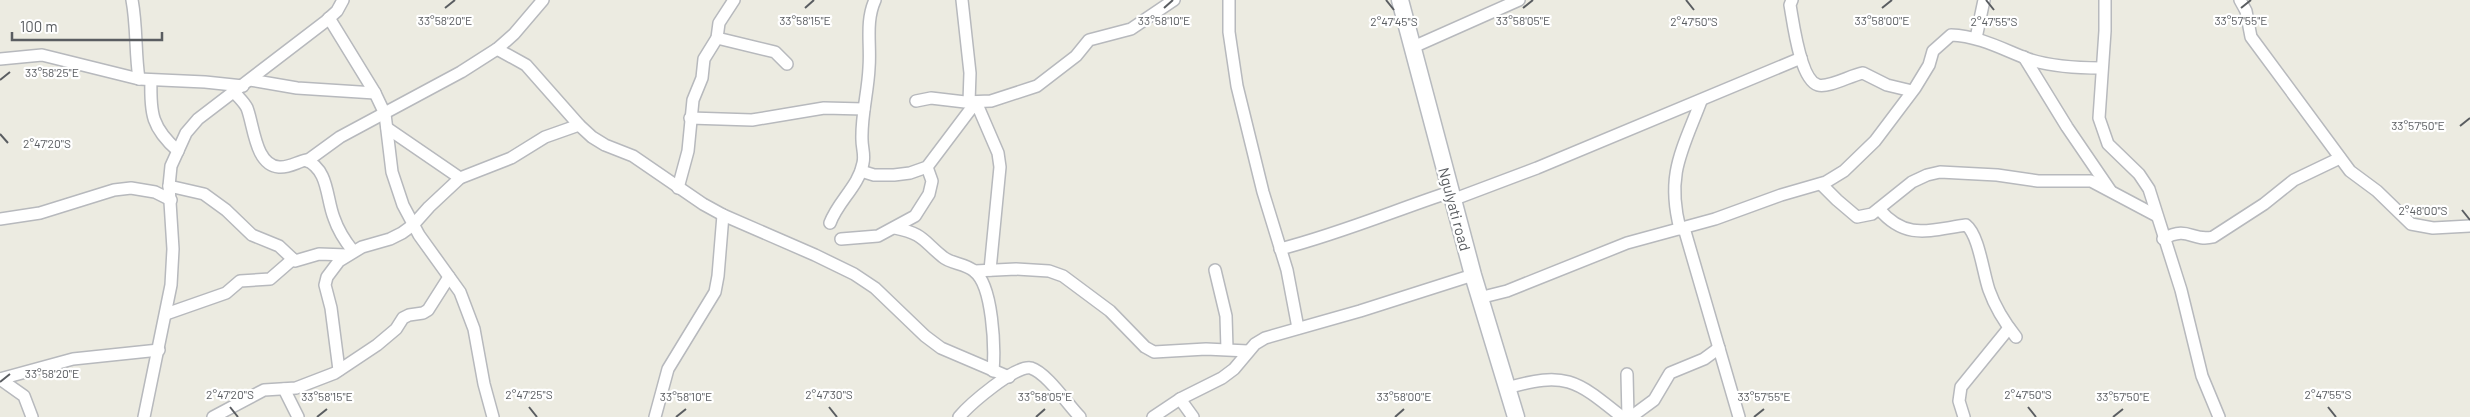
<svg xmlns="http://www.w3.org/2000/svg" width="2470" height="417" font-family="Barlow,sans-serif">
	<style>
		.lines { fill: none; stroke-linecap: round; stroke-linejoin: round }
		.minor-casing { stroke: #b7b9bd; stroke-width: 14 }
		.secondary-casing { stroke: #b7babf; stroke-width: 19 }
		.minor { stroke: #fff; stroke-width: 11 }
		.secondary { stroke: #fff; stroke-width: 16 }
		.ticks { fill: none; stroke: #5a5d61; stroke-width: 2 }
		.labels { text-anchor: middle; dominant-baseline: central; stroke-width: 4.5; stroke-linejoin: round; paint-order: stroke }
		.street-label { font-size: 15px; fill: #5a5d61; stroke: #fff }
		.ticks-label { font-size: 12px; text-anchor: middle; fill: #5a5d61; stroke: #fff; stroke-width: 4.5; stroke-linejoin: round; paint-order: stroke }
	</style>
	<rect width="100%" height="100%" fill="#ecebe1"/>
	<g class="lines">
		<g class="minor-casing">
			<g id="minor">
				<path d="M132,0c5,26 3,53 7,79"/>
				<path d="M962,0l8,73 -1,29"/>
				<path d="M1229,0v32l8,54 26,106 24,78 11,58"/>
				<path d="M1792,0l-2,5c3,16 10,75 28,80 11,3 33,-10 45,-12l24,12 25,6"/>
				<path d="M2105,0v31l-6,87 9,26 31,30 10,15 32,101 21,86 17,41"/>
				<path d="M2240,0l6,11 5,26 99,134 27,20 34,33 22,4 37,-2"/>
				<path d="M329,18l46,75 10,21 7,58 11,33 16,30 41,57 14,37 10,55 9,33"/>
				<path d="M717,38l58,14 12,12"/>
				<path d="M1976,38l8,-38"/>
				<path d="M1411,48l108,-48"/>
				<path d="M497,49l29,16 53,60 13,12 13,8 28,11 70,48 20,11 92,40 39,19 21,14 50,48 16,12 68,29"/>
				<path d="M2024,57l43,70 43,63"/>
				<path d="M0,59l42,-4 97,24 66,3 38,4"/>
				<path d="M151,80c-1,34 1,48 27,71"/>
				<path d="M250,80l47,8 78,5"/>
				<path d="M235,93c4,5 9,9 12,15 7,18 8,57 32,59 10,1 18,-5 27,-7 23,10 20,38 28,58 4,12 11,23 19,33"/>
				<path d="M916,101l15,-3 34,4 26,-1 46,-15 39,-30 13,-16 42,-11 43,-29"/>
				<path d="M690,118l62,2 72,-12 40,1"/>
				<path d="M387,128l73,50"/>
				<path d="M307,161l33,-24 121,-65 36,-23 17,-15 29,-34"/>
				<path d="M861,171l13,4h20l16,-2 17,-6 49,-65 22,51 2,14 -10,103"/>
				<path d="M1821,184l16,16 20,17 15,-3 40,-32 15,-7 13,-3 57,3 41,6h53l66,35"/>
				<path d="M169,186l35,8 22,16 26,25 27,11 16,15 24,-7 28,1"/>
				<path d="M678,188l10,-37 5,-51 9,-22 2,-19 13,-21 2,-15 15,-23"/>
				<path d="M1452,200l85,-32 264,-110"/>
				<path d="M1879,209c27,32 51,21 87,16 13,10 17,48 23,65 6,17 16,33 27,47"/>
				<path d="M0,219l40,-6 74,-23 17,-2 24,4 16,8"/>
				<path d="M830,223c8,-22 29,-37 33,-60 2,-8 -1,-15 -1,-23 -1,-24 6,-48 7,-72 2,-23 -4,-46 6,-68"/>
				<path d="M895,228c29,6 27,12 48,29 8,7 22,6 31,14 19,14 21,77 19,100"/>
				<path d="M1684,228l55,189"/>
				<path d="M1680,229c-14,-55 2,-78 21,-128"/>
				<path d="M841,239l37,-3 37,-20 14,-22 3,-13 -5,-14"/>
				<path d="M2163,239c26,-14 28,3 50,-2l51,-33 30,-24 46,-22"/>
				<path d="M1280,249c59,-15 113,-38 170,-57"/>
				<path d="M1215,270l11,46 1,33"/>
				<path d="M975,271l41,-2 33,2 14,5 47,35 35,36 9,5 52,-3 42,2"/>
				<path d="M1479,298l28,-7 120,-48 88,-24 66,-24 45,-13 18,-11 31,-30 40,-53 14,-23 4,-14 18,-16c28,1 51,14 77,24 24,8 49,9 73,9"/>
				<path d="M166,314l60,-21 14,-12 30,-2 23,-20"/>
				<path d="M339,370l-8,-62 -6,-23 2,-8 12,-16 23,-14 28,-8 12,-6 11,-8 16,-18 31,-29 51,-20 34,-21 34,-12"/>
				<path d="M1627,374l1,43"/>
				<path d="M0,379l73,-20 86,-9"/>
				<path d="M0,379l24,17 8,21"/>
				<path d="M1507,388c59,-17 69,-8 115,29"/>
				<path d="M284,389l14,28"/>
				<path d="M1180,399l13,18"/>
				<path d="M144,417l27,-132 2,-36 -4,-63 2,-20 15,-33 12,-14 128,-98 11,-10 6,-11"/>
				<path d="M213,417l51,-27 32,-2 39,-15 42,-28 19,-16 7,-11 6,-3 14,-2 5,-3 21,-33"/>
				<path d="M655,417l13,-48 47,-77 3,-16 5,-61"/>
				<path d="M959,417c10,-12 57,-53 72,-49 16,5 37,37 49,49"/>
				<path d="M1153,417l27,-18 42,-21 12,-9 21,-25 10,-6 95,-27 113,-36"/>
				<path d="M1631,417l23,-17 16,-27 34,-14 15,-11"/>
				<path d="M1964,417l-5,-16 2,-14 48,-59"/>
			</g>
		</g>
		<g class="secondary-casing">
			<path id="secondary" d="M1400,0l73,275 43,142"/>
		</g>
		<use href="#minor" class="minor"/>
		<use href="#secondary" class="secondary"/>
	</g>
	<path class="ticks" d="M1386,0l8,10M1686,0l8,10M1986,0l8,10M445,8l10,-8M805,8l9,-8M1164,8l9,-8M1523,8l10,-8M1882,8l10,-8M2241,8l10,-8M0,80l10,-8M2460,126l10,-8M0,134l8,9M2462,210l8,10M0,382l10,-8M230,407l8,10M529,407l8,10M829,407l8,10M2028,407l8,10M2328,407l8,10M317,417l10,-8M676,417l10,-8M1036,417l9,-8M1395,417l9,-8M1754,417l10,-8M2113,417l10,-8"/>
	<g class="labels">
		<g class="street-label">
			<text transform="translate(1455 209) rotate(75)">Ngulyati road</text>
		</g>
	</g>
	<g class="ticks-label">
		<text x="445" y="25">33°58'20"E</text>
		<text x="805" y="25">33°58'15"E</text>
		<text x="1164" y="25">33°58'10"E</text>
		<text x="1523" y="25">33°58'05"E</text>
		<text x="1882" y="25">33°58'00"E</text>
		<text x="2241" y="25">33°57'55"E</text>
		<text x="1394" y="26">2°47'45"S</text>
		<text x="1994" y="26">2°47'55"S</text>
		<text x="1694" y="26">2°47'50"S</text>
		<text x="52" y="77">33°58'25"E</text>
		<text x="2418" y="130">33°57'50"E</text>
		<text x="47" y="148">2°47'20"S</text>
		<text x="2423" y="215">2°48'00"S</text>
		<text x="52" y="378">33°58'20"E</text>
		<text x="230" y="399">2°47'20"S</text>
		<text x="529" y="399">2°47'25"S</text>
		<text x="829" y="399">2°47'30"S</text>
		<text x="2028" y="399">2°47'50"S</text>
		<text x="2328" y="399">2°47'55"S</text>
		<text x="327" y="401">33°58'15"E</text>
		<text x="686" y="401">33°58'10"E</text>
		<text x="1045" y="401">33°58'05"E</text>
		<text x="1404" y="401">33°58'00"E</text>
		<text x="1764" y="401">33°57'55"E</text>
		<text x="2123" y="401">33°57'50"E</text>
	</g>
	<path d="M12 32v8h150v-8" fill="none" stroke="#5a5d61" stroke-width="2.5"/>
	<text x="20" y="32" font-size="15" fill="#5a5d61" stroke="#ffffff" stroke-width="4" paint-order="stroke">100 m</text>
</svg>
